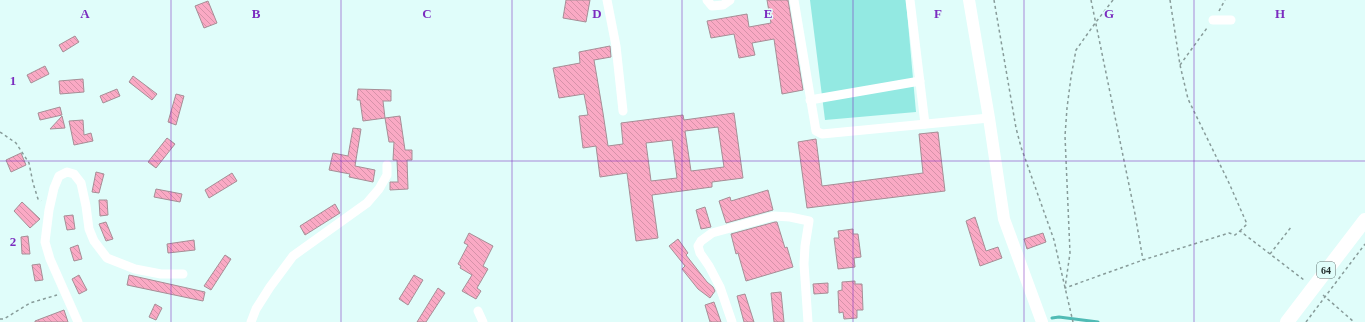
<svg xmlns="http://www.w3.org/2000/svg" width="1365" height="322" font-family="'Times New Roman',serif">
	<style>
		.park { fill: #93e9e2 }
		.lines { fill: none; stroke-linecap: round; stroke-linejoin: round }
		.stream { stroke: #50bbb5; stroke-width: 3 }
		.building { fill: url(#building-back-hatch); stroke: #a68e96; fill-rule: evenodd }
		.path { stroke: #879b99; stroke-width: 1.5; stroke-dasharray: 3 3; stroke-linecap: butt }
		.street { stroke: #fff; stroke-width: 9 }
		.secondary { stroke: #fff; stroke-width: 12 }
		.primary { stroke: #fff; stroke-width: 14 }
		.grid { fill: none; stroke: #7b2cbf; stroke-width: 1; stroke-opacity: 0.55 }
		.labels { text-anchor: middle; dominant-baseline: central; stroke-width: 3; stroke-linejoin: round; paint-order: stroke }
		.shield { fill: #e0fdfa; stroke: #5c6c6a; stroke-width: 1 }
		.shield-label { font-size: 10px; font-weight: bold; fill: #232e2d }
		.grid-label { font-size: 13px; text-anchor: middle; font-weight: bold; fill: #7b2cbf; stroke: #e0fdfa; stroke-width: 3; stroke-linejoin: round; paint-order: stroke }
	</style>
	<defs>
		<pattern id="building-back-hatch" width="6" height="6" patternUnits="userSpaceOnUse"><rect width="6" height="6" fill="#faa9c4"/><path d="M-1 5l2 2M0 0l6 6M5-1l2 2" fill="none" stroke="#d692a9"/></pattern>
	</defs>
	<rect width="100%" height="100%" fill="#e0fdfa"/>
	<path class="park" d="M810,0h96l10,112 -91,8z"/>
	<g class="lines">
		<path class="stream" d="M1052,318l7,-1 39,5"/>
	</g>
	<g class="building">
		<path d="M566,0h24l-4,22 -23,-4z"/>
		<path d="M767,0h21l15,90 -21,4 -8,-55 -22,4 3,12 -16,3 -5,-24 -23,4 -4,-17 40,-7 2,13 22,-4z"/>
		<path d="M208,1l9,22 -13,5 -9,-22z"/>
		<path d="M75,36l4,6 -16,10 -4,-7z"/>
		<path d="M610,46l1,11 -17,3 9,53 5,33 15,-2 -2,-21 62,-8 1,5 50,-7 9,65 -31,4v5l-60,8 6,43 -22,3 -9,-68 -27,4 -4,-31 -13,2 -4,-32 9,-1 -4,-21 -25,4 -6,-30 27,-5 -1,-11zM718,127l6,40 -33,4 -6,-40zM672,140l5,38 -26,3 -5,-38z"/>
		<path d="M45,66l4,8 -18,9 -4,-8z"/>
		<path d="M133,76l24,18 -5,6 -23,-18z"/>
		<path d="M83,79l1,13 -24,2 -1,-13z"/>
		<path d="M117,89l3,7 -17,7 -3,-7z"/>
		<path d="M358,89l33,1v11h-8l2,17 -22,3 -3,-21h-3z"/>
		<path d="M176,94l8,2 -8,29 -8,-3z"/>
		<path d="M60,107l2,8 -22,5 -2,-7z"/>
		<path d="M62,116l3,12 -15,1z"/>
		<path d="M400,116l5,34h7v10h-5l1,29 -18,1v-8h8l-1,-22h-4l1,-18h-5l-4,-24z"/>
		<path d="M83,120l1,15 7,-2 2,8 -19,4 -5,-24z"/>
		<path d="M353,128l8,1 -6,37 20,4 -2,12 -24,-5 1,-3 -21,-4 4,-17 15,3z"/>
		<path d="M938,132l7,59 -138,17 -9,-66 18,-3 6,47 101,-13 -4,-39z"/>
		<path d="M167,138l8,6 -19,24 -8,-6z"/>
		<path d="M21,153l5,12 -15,7 -5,-12z"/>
		<path d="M96,172l8,2 -5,19 -7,-1z"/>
		<path d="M232,173l5,8 -28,17 -4,-8z"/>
		<path d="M156,189l26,5 -2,8 -26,-5z"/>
		<path d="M768,190l5,20 -47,13 -7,-22 11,-4 1,4z"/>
		<path d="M99,200h8l1,15 -8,1z"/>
		<path d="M22,202l18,17 -10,9 -16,-17z"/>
		<path d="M335,204l5,9 -35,22 -5,-9z"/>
		<path d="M705,207l6,20 -10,2 -5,-19z"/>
		<path d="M73,215l2,14 -8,1 -3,-14z"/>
		<path d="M975,217l11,34 12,-4 4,11 -22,8 -14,-45z"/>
		<path d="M106,222l7,17 -7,2 -7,-17z"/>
		<path d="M775,222h2l8,26 2,-1 6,20 -47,14 -8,-28 -2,1 -5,-20z"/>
		<path d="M853,229v5h5l3,23 -7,1 1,9 -17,2 -4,-31h5l-1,-7z"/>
		<path d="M469,233l24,13 -10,20 5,3 -11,19 4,3 -5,8 -14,-8 10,-16 -12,-7 1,-2 -3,-2 10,-19 -4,-2z"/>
		<path d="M1043,233l3,9 -19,7 -3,-10z"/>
		<path d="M28,236l2,18h-8l-1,-17z"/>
		<path d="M678,239l10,14 -2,2 21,27 6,5 2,4 -5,7 -12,-9 -16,-20 3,-3 -16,-20z"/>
		<path d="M194,240l1,10 -27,3 -1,-9z"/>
		<path d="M78,245l4,14 -8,2 -4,-13z"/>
		<path d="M225,255l6,4 -20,31 -7,-4z"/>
		<path d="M40,264l3,16 -8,1 -3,-16z"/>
		<path d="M79,275l8,15 -8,4 -7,-15z"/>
		<path d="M129,275l76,17 -2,9 -76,-16z"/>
		<path d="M414,275l9,5 -15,25 -9,-6z"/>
		<path d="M855,281v3h7l1,26h-6v8l-13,1 -1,-7 -4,1 -1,-22 4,-1v-8z"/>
		<path d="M828,283v10l-14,1 -1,-10z"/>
		<path d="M438,288l7,5 -19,29h-9z"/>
		<path d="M781,292l3,30h-10l-3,-29z"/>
		<path d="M745,294l9,28h-10l-7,-26z"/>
		<path d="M714,302l7,20h-11l-5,-17z"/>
		<path d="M155,304l7,4 -6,12 -7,-3z"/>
		<path d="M64,310l4,12h-33v-1z"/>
	</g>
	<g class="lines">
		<g class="path">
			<path d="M994,0l22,128 5,19 33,93 19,82"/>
			<path d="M1091,0l44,214 8,46"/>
			<path d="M1113,0l-17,22 -20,28 -5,27 -4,31 -2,28 5,117 -5,35 78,-28 86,-27 6,2 5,-4 64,49"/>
			<path d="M1170,0l10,65 8,34 41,84 18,41 -7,7"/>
			<path d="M1219,11l6,-11"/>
			<path d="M1180,65l27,-37"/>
			<path d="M0,132l16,11 13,20 4,20 5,16 3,2"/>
			<path d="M1270,254l22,-28"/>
			<path d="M1323,295l31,27"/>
			<path d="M0,319h4l26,-16 27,-8"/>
			<path d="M1306,322l59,-78"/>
		</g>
		<g class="street">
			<path d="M607,0l9,46 7,65"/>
			<path d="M707,0l5,6 11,-1 7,-5"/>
			<path d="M794,0l22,131 6,3 167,-16"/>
			<path d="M910,0l15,124"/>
			<path d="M1213,20h18"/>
			<path d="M810,100l110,-19"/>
			<path d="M478,311l5,11"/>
			<path d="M78,322l-28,-63 -5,-17 4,-32 5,-22 5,-12 8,-4 7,2 7,9 5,23 3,23 5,12 13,17 28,11 26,5h22"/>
			<path d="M251,322l5,-13 14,-22 23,-31 74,-53 12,-14 8,-14v-10"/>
			<path d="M732,322l-12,-35 -11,-21 -9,-13 -2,-7 3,-5 11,-8 62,-17 16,1 19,4 -4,25 -1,18 4,58"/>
		</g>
		<path class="secondary" d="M969,0l20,118 15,101 38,103"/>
		<path class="primary" d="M1287,322l78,-102"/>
	</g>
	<path class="grid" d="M171,0v322M341,0v322M512,0v322M682,0v322M853,0v322M1024,0v322M1194,0v322M0,161h1365"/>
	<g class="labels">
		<rect class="shield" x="1317" y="262" width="18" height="16" rx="3"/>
		<g class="shield-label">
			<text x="1326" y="270">64</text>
		</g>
	</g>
	<g class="grid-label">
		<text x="85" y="18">A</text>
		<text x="256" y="18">B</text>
		<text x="427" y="18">C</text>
		<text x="597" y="18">D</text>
		<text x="768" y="18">E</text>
		<text x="938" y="18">F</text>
		<text x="1109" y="18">G</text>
		<text x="1280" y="18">H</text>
		<text x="13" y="85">1</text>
		<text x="13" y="246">2</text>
	</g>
</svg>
